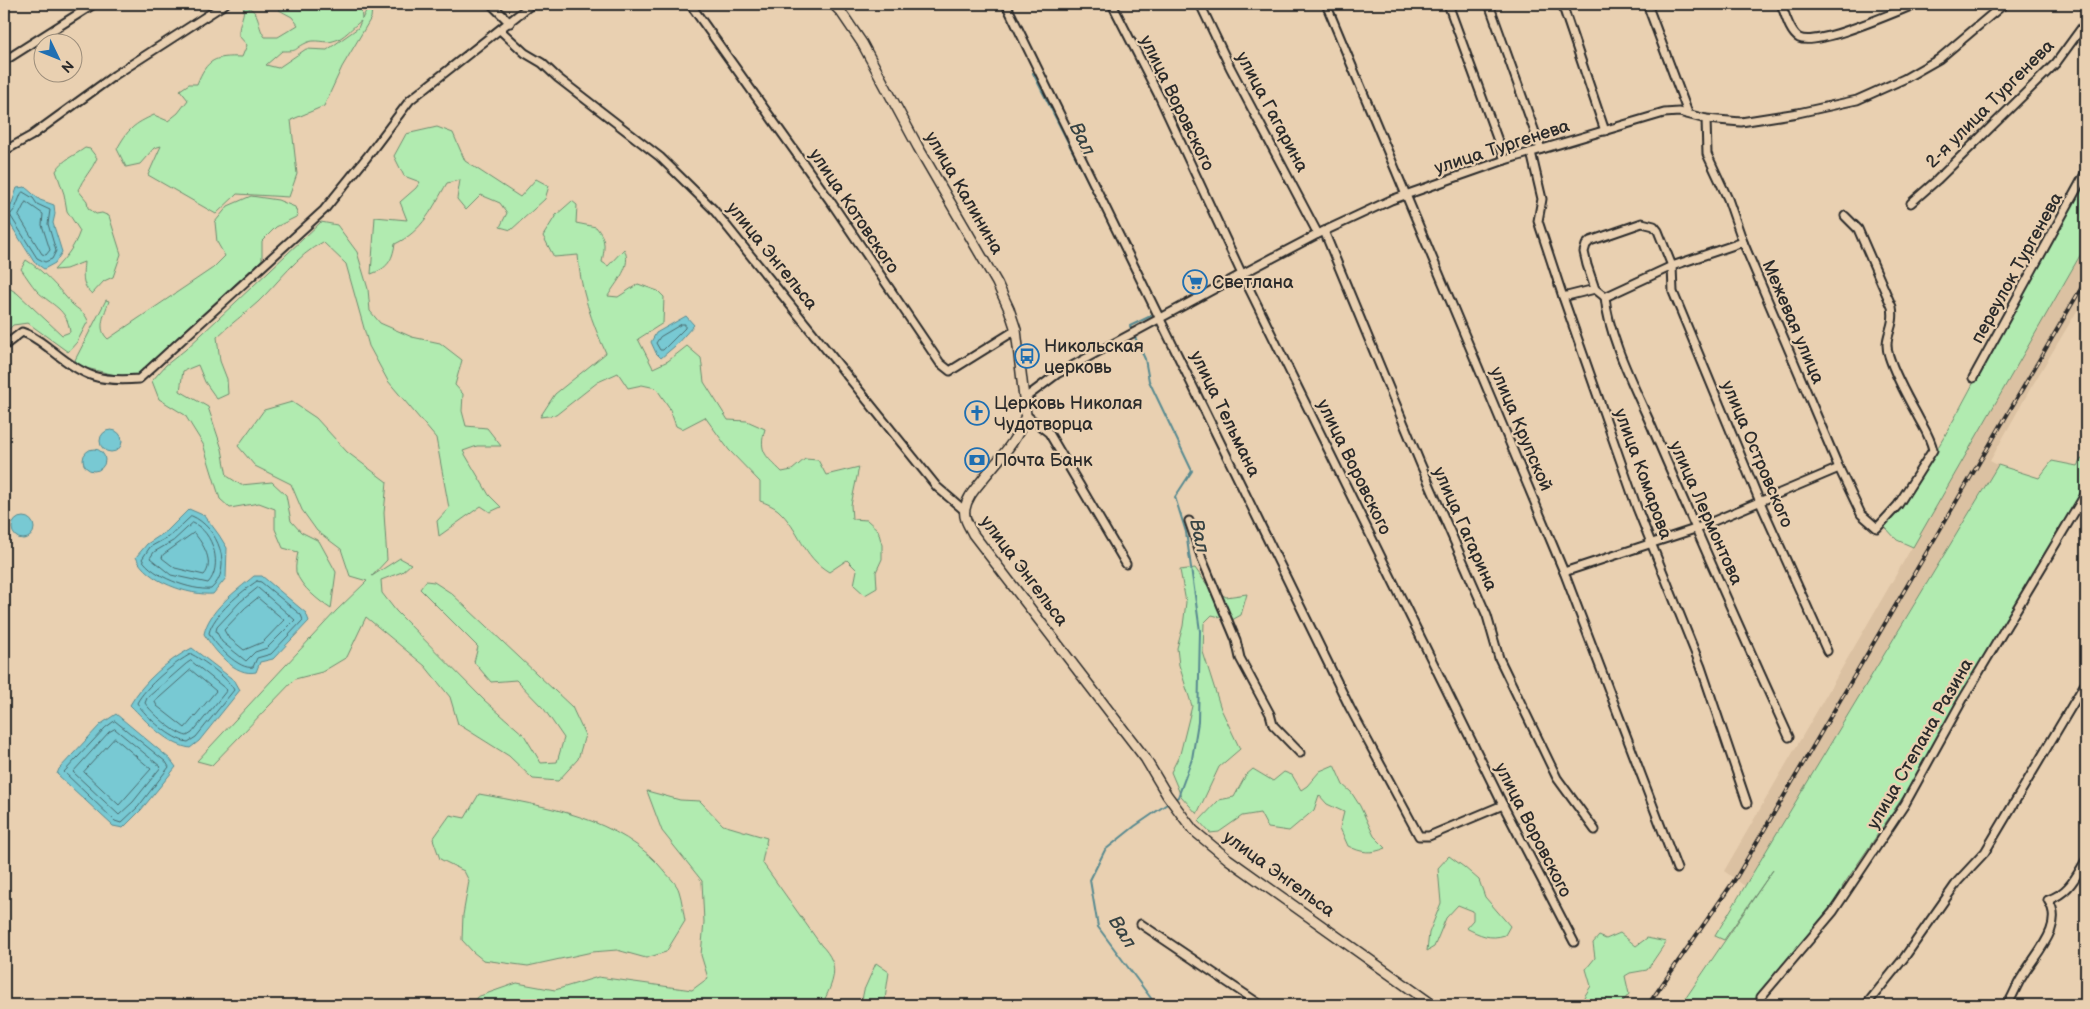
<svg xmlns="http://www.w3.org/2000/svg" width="2090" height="1009" font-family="'Balsamiq Sans',sans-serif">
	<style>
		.built { fill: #dbc1a2 }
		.green { fill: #b1ebb0; stroke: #6e8b6e; fill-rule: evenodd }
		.water { fill: #78c9d3; stroke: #598a90 }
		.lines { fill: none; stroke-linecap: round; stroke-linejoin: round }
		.shore { stroke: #4a6a6e; stroke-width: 1 }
		.stream { stroke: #598a90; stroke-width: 2 }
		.minor-casing { stroke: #2b2b2b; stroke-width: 11 }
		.tertiary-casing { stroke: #2b2b2b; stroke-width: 12 }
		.minor { stroke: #e9d0b1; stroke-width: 7 }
		.tertiary { stroke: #e9d0b1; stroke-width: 9 }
		.rail-casing { stroke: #2b2b2b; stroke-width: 4 }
		.rail { stroke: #e9d0b1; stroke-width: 2; stroke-dasharray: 5.5; stroke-linecap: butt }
		.labels { text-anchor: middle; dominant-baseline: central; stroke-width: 4.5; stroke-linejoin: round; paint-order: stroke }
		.street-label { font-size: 18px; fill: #2b2b2b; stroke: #e9d0b1 }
		.poi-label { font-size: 18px; fill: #2b2b2b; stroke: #e9d0b1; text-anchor: start }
		.water-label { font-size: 19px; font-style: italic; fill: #374344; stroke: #e9d0b1 }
	</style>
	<rect width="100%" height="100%" fill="#e9d0b1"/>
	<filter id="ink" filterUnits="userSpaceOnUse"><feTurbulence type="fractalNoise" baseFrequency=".02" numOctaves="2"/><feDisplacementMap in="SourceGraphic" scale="10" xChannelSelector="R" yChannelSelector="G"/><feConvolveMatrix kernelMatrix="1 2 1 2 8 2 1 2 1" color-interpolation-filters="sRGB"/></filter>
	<g filter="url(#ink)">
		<path class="built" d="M2086,245v51l-57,95 -39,70 8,4 -252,422 -22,-16 150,-258z"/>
		<g class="green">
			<path d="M281,4h76l4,4 1,11 4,-8v-7l6,4 -1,10 -29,49 -18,39 -33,14 6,54 -8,23 -52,-3 -21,20 -68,-39 13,-29 -7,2 -14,16 -14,3 -9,-18c11,-20 17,-25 37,-34l14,6 10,-8 10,-13 -8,-10 9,-6h8c10,-25 18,-28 45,-27l5,-12 -8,-9c-1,-11 5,-18 5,-30 19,6 11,18 21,31h13l20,-12 -6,-8 -13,-7zM361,21l-3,7 -31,22 -21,-1 -28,19 -12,-3 16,-14c18,0 10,-1 24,-8 9,-5 19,1 27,-2 11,-2 20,-15 28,-20z"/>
			<path d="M437,127l16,6 12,28 55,36 16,-18 13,7 -4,13 -34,31 -11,-3 7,-14 -7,-10 -19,-8 -15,15 -9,-11 3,-19 -13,3c-14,24 -24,48 -52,61 -3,17 -7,24 -24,30l4,-57 32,3 -7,-18 16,-14 4,-6 -16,-6 -10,-20 12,-22z"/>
			<path d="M85,148l5,1 7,9c-5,12 -14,20 -19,32l9,11 1,7 8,6 6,-1 7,3 12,38 -8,23 -9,4 -12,13c-11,-9 -9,-20 -8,-32l-18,7 -12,1c12,-13 20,-22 26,-39l-13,-20 -3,-17 -8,-23c7,-12 18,-15 29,-23z"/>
			<path d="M2086,181v64l-173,302 -16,-7 -12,-13c44,-56 76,-121 109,-183 30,-55 61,-109 92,-163z"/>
			<path d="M251,196l27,4 17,7 3,9 -22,11 -14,14v18l-5,5 -125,115 -50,-12 -7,-7 31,-60 3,1c-4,12 -13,28 -1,38l105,-71 12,-12 -8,-14 -2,-20 13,-16z"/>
			<path d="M572,201l5,4 -1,18 20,4c10,12 9,19 6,35l6,4 16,-17c9,17 -8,33 -16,47l10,1 20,-13 20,7 6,6 -1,26 -25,16 15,29 15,-7 19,-15 14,12 3,24 24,38 19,1 18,8c-7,23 1,27 17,43l10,-2 13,-11 13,1 8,15 33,-8 -8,38 1,14 15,1 11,10 4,15v14l-6,13 1,16 -12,7 -11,-10 3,-15 -10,-10 -18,12c-27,-16 -29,-42 -51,-62 -5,-4 -12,-7 -18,-9v-19l-31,-32 -24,-33 -23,12 -6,-3 -7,-19 -13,-19 -14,-3 -14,3 -10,-15 -20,9 -42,33 -16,2 15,-23 51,-41c-14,-30 -26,-64 -28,-98l-24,2 -11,-21 13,-21z"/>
			<path d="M321,222l16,3 20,27 11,37 2,22 10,12 32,14 28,6 22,17 -7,25 8,9 -1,17 4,15 21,2 14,18h-24l-14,5 26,44 12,12 -11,5 -9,-6 -42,30 -2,-15 12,-13 -13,-70 -48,-57 -19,-35 -23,-82 -23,-22c-26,13 -44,40 -65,60 -13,12 -28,22 -41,35l3,24 7,18 1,15 -11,5 -12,-17 -7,-17 -15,6 -3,20 28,16 14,42 5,27 14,9 31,-3 14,13 5,26 10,11 18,9 17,31 -5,37c-12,-8 -30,-22 -35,-37 -1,-6 1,-14 2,-20l-15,-4 -8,-19v-20l-16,-6 -29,5 -10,-9 -17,-55 -18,-29 -26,-16 -7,-18 14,-16 19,-15z"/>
			<path d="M26,260c18,11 32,28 46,44 6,6 13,8 16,17l-11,21 -9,10 -40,-29 -15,2 -9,10v-50l13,8 45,42 8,-3c-3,-24 -18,-26 -33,-41 -6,-7 -11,-15 -16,-22z"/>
			<path d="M292,402l24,16 31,34 40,30 -3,31 3,47 -15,16 28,-18 11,6 -9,8 -21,8 1,13 14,18 88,89 40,35 17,28 16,-1 7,-24 -20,-29 -28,-29 -25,2 -17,-20 4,-15 -58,-58 6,-8 8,1 17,11 121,114 13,28 -7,24 -20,22 -25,-2 -24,-23 -51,-32 -8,-27 -25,-31 -59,-49 -19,40 -25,15 -27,7 -83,86 -15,-4 139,-150 31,-30 -17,-5 -9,-27 -24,-18 -15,-21 -11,-26 -36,-18 -17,-20 26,-36z"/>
			<path d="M2081,459l5,2v25l-183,311 -61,90 2,3 -94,115h-69l92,-135 -49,70 -9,-4 283,-471 41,13 13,-17 25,5z"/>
			<path d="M1195,568l13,18 18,11 21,-3 -6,21 -9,5 -20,-5 -8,8 -1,29 18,57 19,40 -21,18 -22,47 -16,-18 -10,-24 9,-18 12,-48 -13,-41 -2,-17 6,-22 3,-24 -6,-32z"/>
			<path d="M1334,765l9,20 8,7 9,14 14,30 12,12c-15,6 -24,5 -38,-2l-8,-18 4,-16 -17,-8 -8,-9 -5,15 -25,21 -21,-3 -8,-15 -18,3 -23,16 -9,1 -11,-12 20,-21 15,-3 12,-22 7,-6 20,12 11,-9 8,3 9,15 6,-4 13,-15z"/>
			<path d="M647,791l33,9 20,1 23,24 44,13 -5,24 59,83c21,21 12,37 1,60h-351l6,-8 40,-14 38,7 43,-13 94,13 16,-12 -7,-23 3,-33 -2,-41 -40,-50z"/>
			<path d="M479,794c65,12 142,23 186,78 5,6 12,12 14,19 3,9 4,20 6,30l-19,31 -20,6 -29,-8 -25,2 -64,14 -45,-6 -10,-8 -11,-12 1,-25 6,-34 -5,-10 -24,-12 -7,-20 17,-24 15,3z"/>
			<path d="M1449,856l15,11 15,13 6,17 25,29 -5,9c-15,5 -25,0 -39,-7l7,-8v-9l-15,-6 -12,13 -12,29 -7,4 2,-18 12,-30 -3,-35z"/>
			<path d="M1620,933l16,13 11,-8 19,4 -19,28 -17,3 -5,3 4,18 -9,11h-41l12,-19 -5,-17 9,-11 -2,-15 6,-7 7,3z"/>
			<path d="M876,963l13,9 -4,27 3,6h-27l3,-15z"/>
		</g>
		<g class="water">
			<path d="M25,187l15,13 14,5 1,9 -2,9 9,29 -7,11 -11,6 -10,-7 -30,-48v-4l7,-4 6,-18z"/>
			<path d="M686,316l8,9 -19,21 -14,12 -5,-5 -5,-11 5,-9z"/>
			<circle cx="111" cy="441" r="11"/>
			<circle cx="94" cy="460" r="11"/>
			<path d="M189,509l16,7 14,19 8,13 -1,30 -13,16c-23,2 -68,-13 -77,-37l11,-13 20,-13z"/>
			<circle cx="23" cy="528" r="11"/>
			<path d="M254,576h8l44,37 3,8 -36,38 -13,3 -4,10c-21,5 -42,-22 -52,-38 5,-24 31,-42 50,-58z"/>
			<path d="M192,648l43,33 5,9 -41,51 -9,7c-24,-4 -43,-26 -60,-43 13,-23 38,-45 62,-57z"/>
			<path d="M116,714l54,45 6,8 -35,43 -18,18 -10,-2 -56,-52 2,-5 42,-45z"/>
		</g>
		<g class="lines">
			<g class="shore">
				<path d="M23,192l10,6 4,6 13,6 -2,14 8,27 -4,8 -7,3 -8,-4 -27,-43 5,-6 6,-15z"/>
				<path d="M26,202l17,12 -1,11 8,25 -4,5 -4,-1 -23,-38z"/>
				<path d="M682,324h3v4l-22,22h-3l-4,-7 4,-6z"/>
				<path d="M192,516c26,11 42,52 19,73 -20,2 -59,-13 -69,-30l8,-12 20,-11z"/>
				<path d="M193,523c21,9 30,44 15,60l-37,-8 -21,-17 4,-6 19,-11z"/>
				<path d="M194,533c9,10 21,30 10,42l-29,-7 -13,-10 1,-3z"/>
				<path d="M257,581l4,1 40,33 2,5 -32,34 -14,4 -4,9c-13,4 -39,-23 -44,-34 4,-18 33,-42 48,-52z"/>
				<path d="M258,588l37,32 -28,28 -12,4 -9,9 -24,-19 -6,-11 1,-4 23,-25z"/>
				<path d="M258,598l26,22 -21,22 -19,8 -16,-13 -4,-7 21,-22z"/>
				<path d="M191,654c11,5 38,25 43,36l-38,47 -8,5c-16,-2 -42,-25 -51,-39 8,-16 38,-41 54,-49z"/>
				<path d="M191,661l36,29 -35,43 -5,3c-12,-2 -36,-24 -42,-33l2,-5 39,-34z"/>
				<path d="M191,670l25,21 -31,37 -28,-22 -2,-4z"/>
				<path d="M115,721l51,41 3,5 -31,40 -17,16 -6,-2 -51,-49 41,-44z"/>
				<path d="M115,729l46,38 -28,35 -14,13 -46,-43 36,-40z"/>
				<path d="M115,738l36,31 -32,36 -35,-33z"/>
			</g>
			<g class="stream">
				<path d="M1033,73l76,150"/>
				<path d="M1132,330l-2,-4 25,-12"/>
				<path d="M1134,335l11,24 4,22 43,90 -17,26 11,35 14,99 -2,91 -6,37 -14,38 -4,3"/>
				<path d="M1156,1005l-58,-78 -8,-47 15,-30 30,-24 35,-24"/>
			</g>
			<g class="minor-casing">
				<g id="minor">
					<path d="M491,4l19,19"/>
					<path d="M690,4l141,198 109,161 10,8 66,-41"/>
					<path d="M1006,4l344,704 69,128h10l74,-31"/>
					<path d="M1112,4l48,94 79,170 264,537 71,137"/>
					<path d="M1200,4l30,63 88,167"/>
					<path d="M1326,4l238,568 113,297"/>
					<path d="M1448,4l57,156"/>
					<path d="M1489,4l52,145"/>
					<path d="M1562,4l43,127"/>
					<path d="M1647,4l41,109"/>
					<path d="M1781,4c4,9 8,28 18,34 18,9 96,-26 117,-34"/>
					<path d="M500,30l25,23 17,10 16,15 102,79 53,52 224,278 27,23"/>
					<path d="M4,61l90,-57"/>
					<path d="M1706,119l1,35 21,45 15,43 96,226 22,46 16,14 21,-23 35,-55c-3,-14 -10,-23 -16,-35 -10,-18 -22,-40 -28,-59 -7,-20 7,-27 3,-49l-34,-78 -13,-13"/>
					<path d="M4,151l27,-15 84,-61 110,-71"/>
					<path d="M1531,152l11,47 -4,22 25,76 74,211 64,159 46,136"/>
					<path d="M1911,203l26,-23 119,-117 30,-41"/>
					<path d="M1324,231l97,234 66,151 12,42 58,120 38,52"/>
					<path d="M1563,297l32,-8"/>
					<path d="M1605,297l-10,-8 -8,-24 -3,-13 2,-7 4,-4 52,-18 12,3 4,5 14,35 1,26 87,210 67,149"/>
					<path d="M1605,297c4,43 32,95 49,135 44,102 89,204 135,305"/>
					<path d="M1605,297l67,-31 71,-24"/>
					<path d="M4,346l18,-14c13,4 21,12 32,20 31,25 45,30 85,27l185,-169 43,-53 43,-57 122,-96"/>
					<path d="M1973,378l113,-206"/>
					<path d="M1025,398l32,-24 185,-100 76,-40 73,-34 114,-40 159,-47 15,-1 27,7 35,3 57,-9 59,-13 47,-21 35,-20 65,-55"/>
					<path d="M1026,415l23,18 77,131"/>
					<path d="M1189,521l13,38 34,81 4,18 30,56 3,11 27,28"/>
					<path d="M1564,572l131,-43 144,-61"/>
					<path d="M1141,924l120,81"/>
					<path d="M1761,997l72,-85 72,-108 58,-105 123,-206"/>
					<path d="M1866,1005l38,-47 54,-77 27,-29 101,-170"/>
					<path d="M2007,1005c6,-8 9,-19 15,-28 12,-22 44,-51 26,-77 21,-7 27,-22 38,-40"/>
				</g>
			</g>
			<g class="tertiary-casing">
				<path id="tertiary" d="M833,4l8,8 21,31 56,104 79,136 12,26 7,21 10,85c-8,25 -27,44 -43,64 -7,9 -16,18 -18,30 -2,9 4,17 8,25l172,224 22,37 26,35 35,29 205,146"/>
			</g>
			<use href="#minor" class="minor"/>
			<use href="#tertiary" class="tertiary"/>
			<g class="rail-casing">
				<path id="rail" d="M1648,1005l88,-127 350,-598"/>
			</g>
			<use href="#rail" class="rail"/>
		</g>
	</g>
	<defs>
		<g id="supermarket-ring" transform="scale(1.25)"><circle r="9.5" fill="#e9d0b1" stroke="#1f6fb2" stroke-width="1.5"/><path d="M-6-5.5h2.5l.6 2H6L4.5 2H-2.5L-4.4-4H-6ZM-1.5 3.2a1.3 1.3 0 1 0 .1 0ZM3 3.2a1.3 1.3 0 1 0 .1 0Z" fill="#1f6fb2"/></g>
		<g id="bus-ring" transform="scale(1.25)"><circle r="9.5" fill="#e9d0b1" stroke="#1f6fb2" stroke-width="1.5"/><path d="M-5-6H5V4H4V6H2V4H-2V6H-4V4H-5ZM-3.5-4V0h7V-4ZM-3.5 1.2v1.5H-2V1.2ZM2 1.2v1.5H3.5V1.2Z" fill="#1f6fb2"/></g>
		<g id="church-ring" transform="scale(1.25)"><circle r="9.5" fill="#e9d0b1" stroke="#1f6fb2" stroke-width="1.5"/><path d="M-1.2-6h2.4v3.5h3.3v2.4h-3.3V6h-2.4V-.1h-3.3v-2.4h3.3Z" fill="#1f6fb2"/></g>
		<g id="bank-ring" transform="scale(1.25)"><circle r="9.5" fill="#e9d0b1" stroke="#1f6fb2" stroke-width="1.5"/><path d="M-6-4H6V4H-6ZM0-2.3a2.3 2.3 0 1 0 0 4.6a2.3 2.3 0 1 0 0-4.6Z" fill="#1f6fb2"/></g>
	</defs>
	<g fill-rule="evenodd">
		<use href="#supermarket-ring" x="1195" y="282"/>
		<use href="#bus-ring" x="1027" y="356"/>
		<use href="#church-ring" x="977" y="413"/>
		<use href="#bank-ring" x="977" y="460"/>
	</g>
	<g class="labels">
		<g class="street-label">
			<text transform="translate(1177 103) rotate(64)">улица Воровского</text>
			<text transform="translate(1990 104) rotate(-45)">2-я улица Тургенева</text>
			<text transform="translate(1272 112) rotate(62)">улица Гагарина</text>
			<text transform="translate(1502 147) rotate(-18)">улица Тургенева</text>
			<text transform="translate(964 193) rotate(60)">улица Калинина</text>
			<text transform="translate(854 211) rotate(56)">улица Котовского</text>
			<text transform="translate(772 256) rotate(51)">улица Энгельса</text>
			<text transform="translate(2017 268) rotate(-61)">переулок Тургенева</text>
			<text transform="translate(1793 322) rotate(67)">Межевая улица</text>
			<text transform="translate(1225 414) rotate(64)">улица Тельмана</text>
			<text transform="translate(1521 429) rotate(67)">улица Крупской</text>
			<text transform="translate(1757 454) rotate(67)">улица Островского</text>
			<text transform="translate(1354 467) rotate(64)">улица Воровского</text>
			<text transform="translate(1643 474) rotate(70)">улица Комарова</text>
			<text transform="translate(1706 513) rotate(66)">улица Лермонтова</text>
			<text transform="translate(1465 529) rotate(66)">улица Гагарина</text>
			<text transform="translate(1024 571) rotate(53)">улица Энгельса</text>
			<text transform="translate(1920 744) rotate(-60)">улица Степана Разина</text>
			<text transform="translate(1533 830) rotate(63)">улица Воровского</text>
			<text transform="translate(1279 874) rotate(36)">улица Энгельса</text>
		</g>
		<g class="poi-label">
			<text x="1212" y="282">Светлана</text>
			<text x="1044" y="346">Никольская<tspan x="1044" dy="21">церковь</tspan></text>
			<text x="994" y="403">Церковь Николая<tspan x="994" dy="21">Чудотворца</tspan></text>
			<text x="994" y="460">Почта Банк</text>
		</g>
		<g class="water-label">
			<text transform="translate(1082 139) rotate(63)">Вал</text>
			<text transform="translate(1199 536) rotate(78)">Вал</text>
			<text transform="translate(1122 932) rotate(58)">Вал</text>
		</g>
	</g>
	<rect width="2090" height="1009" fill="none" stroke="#e9d0b1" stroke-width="20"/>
	<rect x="10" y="10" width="2070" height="989" fill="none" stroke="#2b2b2b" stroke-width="2" filter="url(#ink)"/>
	<g transform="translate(58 58) rotate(133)"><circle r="24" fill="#e9d0b1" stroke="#9d8e7b"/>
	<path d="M0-4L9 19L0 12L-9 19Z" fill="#1f6fb2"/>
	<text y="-8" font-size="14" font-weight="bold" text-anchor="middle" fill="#2b2b2b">N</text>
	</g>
</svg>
